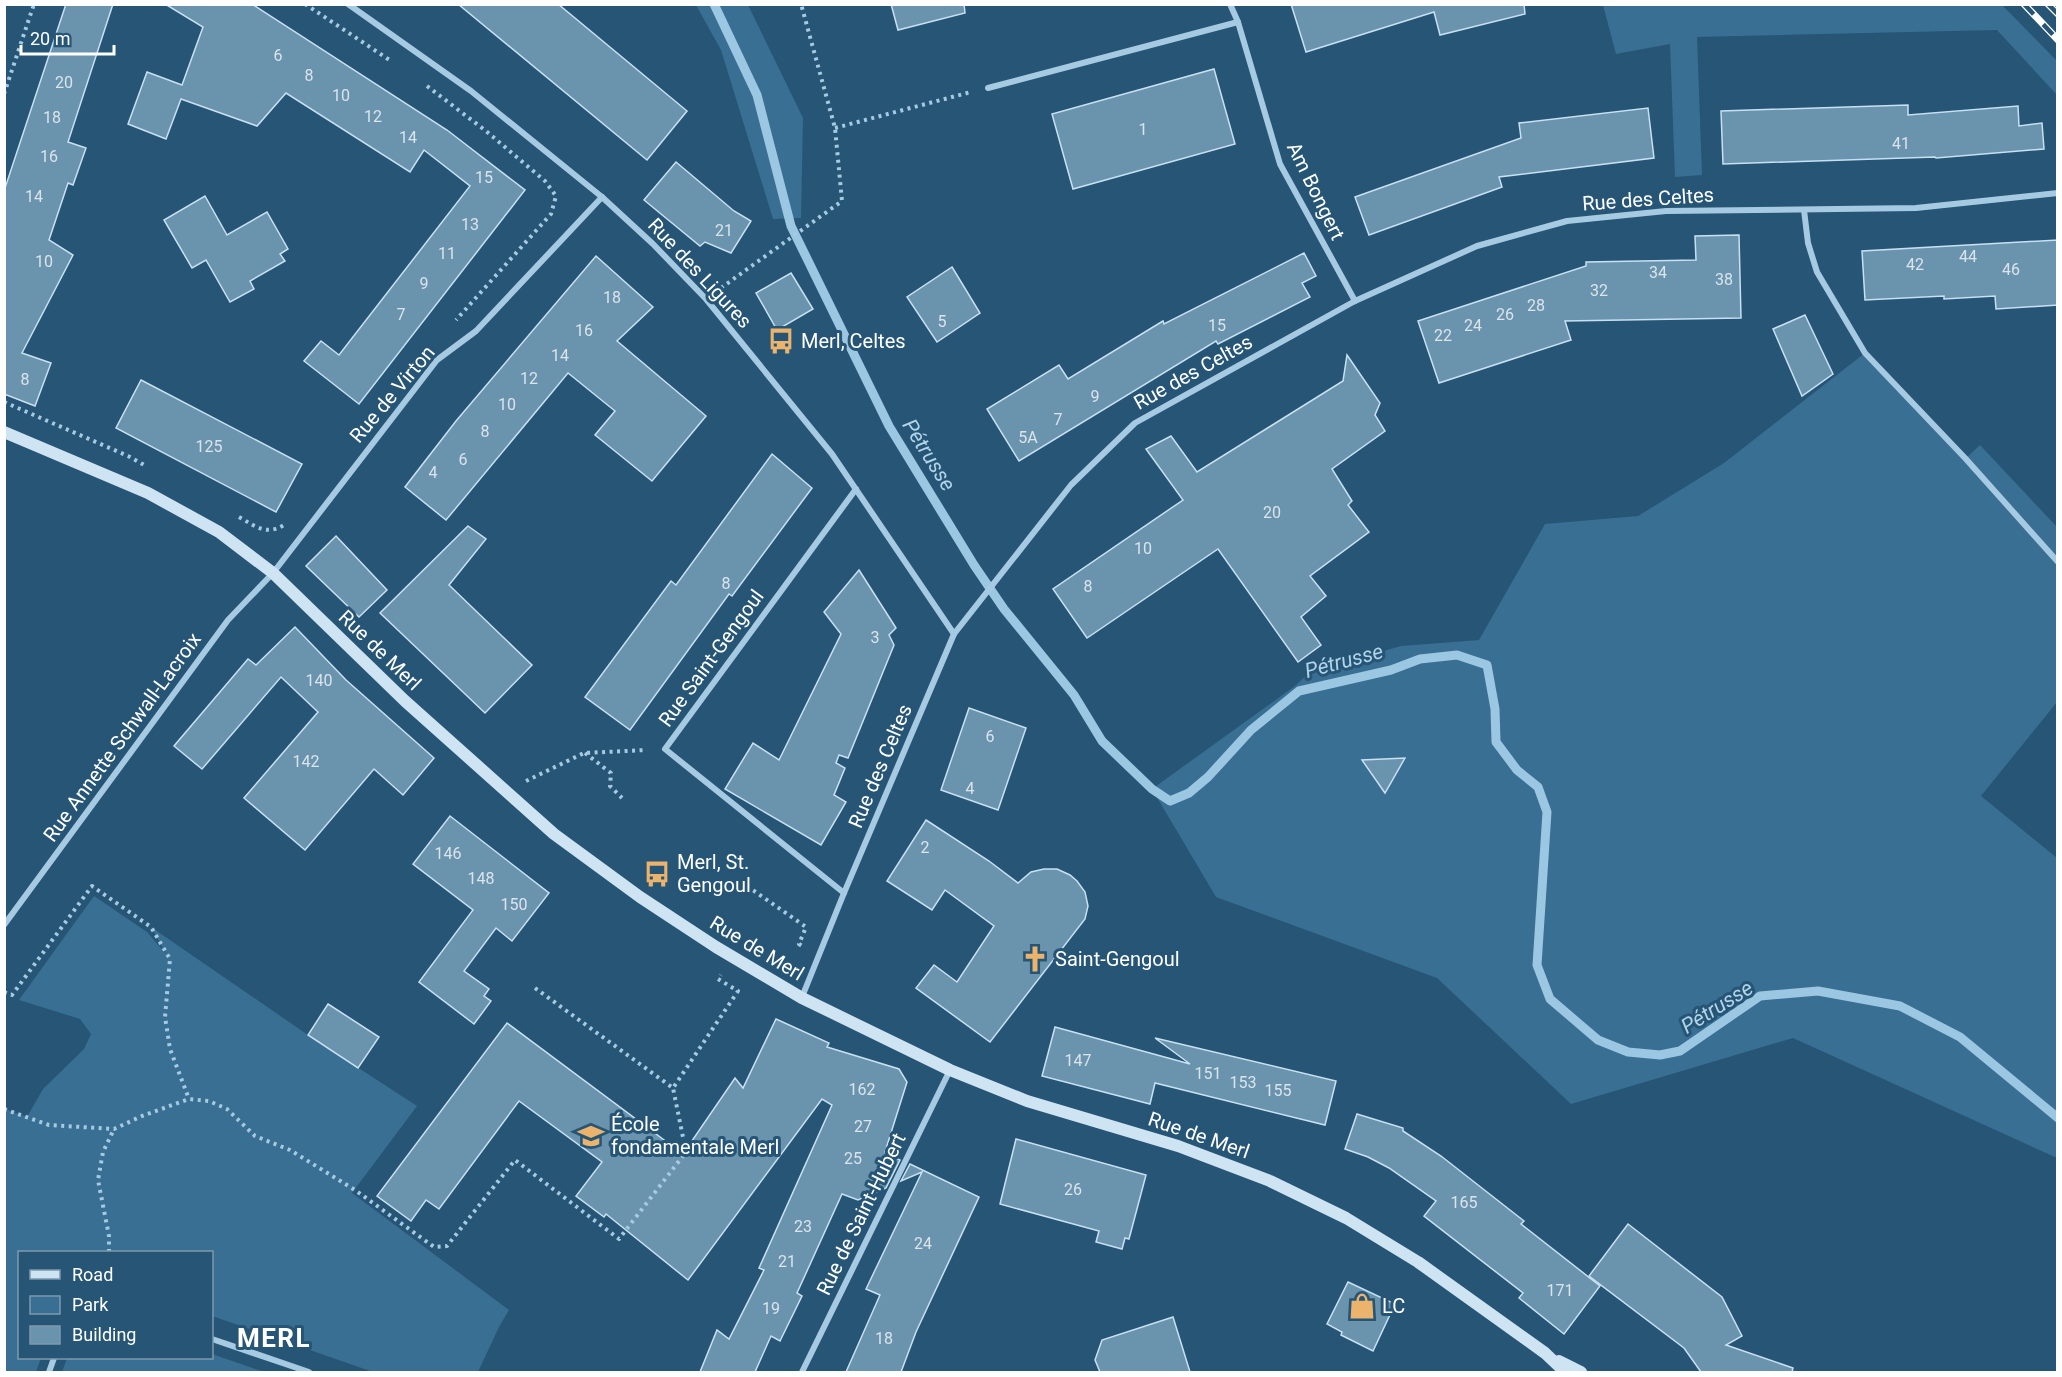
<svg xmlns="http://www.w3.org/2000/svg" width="2062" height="1377" font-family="Roboto,sans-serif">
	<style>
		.green { fill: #396f93 }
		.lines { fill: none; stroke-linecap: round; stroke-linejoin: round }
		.stream { stroke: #9bc7e2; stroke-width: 9 }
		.building { fill: #6a93ae; stroke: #c8e1f2; stroke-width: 1.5 }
		.path { stroke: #a6cae2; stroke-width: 4; stroke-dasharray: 3 4.5; stroke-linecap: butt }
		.street { stroke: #a6cae2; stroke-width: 6 }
		.secondary { stroke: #cfe4f3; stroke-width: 12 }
		.rail-casing { stroke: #fff; stroke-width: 7 }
		.rail { stroke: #265576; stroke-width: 4.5; stroke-dasharray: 14; stroke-linecap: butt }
		.labels { text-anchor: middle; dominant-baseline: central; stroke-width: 6; stroke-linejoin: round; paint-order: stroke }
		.number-label { font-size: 16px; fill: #dae4eb }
		.street-label { font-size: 20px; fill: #fff; stroke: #265576 }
		.poi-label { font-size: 20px; fill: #fff; stroke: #265576; text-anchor: start }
		.water-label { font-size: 21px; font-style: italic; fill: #b1d4ea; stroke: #265576 }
		.district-label { font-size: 26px; font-weight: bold; letter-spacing: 1.5px; fill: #fff; stroke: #265576 }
	</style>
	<rect width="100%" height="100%" fill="#265576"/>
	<g class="green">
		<path d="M696,5h52l55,113 -2,100 -28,1 -52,-169z"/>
		<path d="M1603,5h399l55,56v34l-60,-65 -300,7 5,138 -27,2 -5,-133 -54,10z"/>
		<path d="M1865,353l101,105 14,-13 77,82v175l-76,94 76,62v300l-264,-120 -222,66 -134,-126 -221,-81 -64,-108 143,-103 15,-14 91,-26 78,-6 66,-116 93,-8 86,-53z"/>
		<path d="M94,896l53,36 19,22 -15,-27 157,108 109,71 -65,87 157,117 -10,17 -21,45h-105l-161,-56v-64h-192v106h21l-5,14h-31v-263l22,8 16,-28 41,-40 7,-15 -11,-15 -61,-19z"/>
		<path d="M212,1354l52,18h-202l5,-14h145z"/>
	</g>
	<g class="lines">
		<path class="stream" d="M714,4l43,91 34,131 98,200 85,139 30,44 70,86 28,46 50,48 18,12 19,-8 19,-16 43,-47 48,-39 92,-21 29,-11 37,-4 30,10 8,44 1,33 21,28 21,17 9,25 -10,153 13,34 48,41 30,12 32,3 20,-4 80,-55 58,-5 82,15 60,31 98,81"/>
	</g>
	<g class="building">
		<path d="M66,4h47l-45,138 18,6 -13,37 -5,-2 -19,57 24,15 -51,98 29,10 -16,43 -31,-12v-203z"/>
		<path d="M165,4h87l195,126 78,60 -166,214 -55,-43 17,-20 18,14 131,-169 -46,-36 -14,22 -124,-79 -29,33 -76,-27 -15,40 -38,-15 19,-52 35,13 21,-58z"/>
		<path d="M458,4h100l129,107 -40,49z"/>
		<path d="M891,4h73l1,9 -67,17z"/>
		<path d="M1291,4h233l1,10 -85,21 -6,-23 -128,40z"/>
		<path d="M1214,69l21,75 -162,45 -21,-75z"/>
		<path d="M1908,105v10l110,-9 1,20 23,-3 2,26 -108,9 -1,-1 -212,7 -2,-53z"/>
		<path d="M1648,108l6,50 -155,19 3,10 -133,48 -14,-38 166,-59 -2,-15z"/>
		<path d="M676,162l58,49 17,10 -20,32 -26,-11 -5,4 -56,-46z"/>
		<path d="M205,196l22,39 40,-23 21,37 -8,5 5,7 -35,20 4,8 -24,13 -24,-42 -14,8 -28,-48z"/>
		<path d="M1739,235l2,83 -176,3 6,19 -132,43 -21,-62 168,-55v-4l110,-2 -1,-24z"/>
		<path d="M2058,240v65l-62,4 -1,-13 -51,3v-3l-79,4 -3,-49z"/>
		<path d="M1304,253l12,23 -14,7 8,14 -92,47 -2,-3 -197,120 -32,-52 72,-44 9,14 95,-58 1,3z"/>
		<path d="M596,256l57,51 -36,34 89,75 -54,65 -57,-46 20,-24 -47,-38 -122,147 -41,-33 51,-66z"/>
		<path d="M952,267l28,46 -43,29 -30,-45z"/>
		<path d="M791,273l22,36 -36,21 -21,-37z"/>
		<path d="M1805,315l28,59 -31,22 -29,-67z"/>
		<path d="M1347,355l33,48 -5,12 10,16 -53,38 20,32 -4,4 21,27 -59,44 16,20 -25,21 20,28 -23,17 -80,-113 -131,89 -34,-49 130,-89 -37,-51 25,-13 26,36 146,-91z"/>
		<path d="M141,380l161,84 -26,48 -160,-84z"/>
		<path d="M772,454l40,34 -80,108 -3,-2 -99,136 -45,-33 86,-116 5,4z"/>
		<path d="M468,526l18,13 -37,46 83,80 -47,48 -105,-100z"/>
		<path d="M336,536l51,54 -28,27 -53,-51z"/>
		<path d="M859,570l37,58 -7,7 5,10 -46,113 -9,-3 -3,8 9,5 -11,27 12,7 -25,43 -96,-56 28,-46 26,17 62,-126 -17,-22z"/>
		<path d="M295,627l51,53 88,78 -31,37 -29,-26 -69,81 -61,-52 74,-86 -37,-35 -79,92 -28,-23 74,-87 8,6z"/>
		<path d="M969,708l57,20 -28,82 -57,-20z"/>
		<path d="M1405,758l-20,35 -23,-33z"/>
		<path d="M450,816l99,77 -37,48 -16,-13 -32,43 25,18 -5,7 7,5 -17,23 -55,-42 54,-72 -60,-46z"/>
		<path d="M926,820l63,41 29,22 13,-11 13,-3h13l13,6 7,6 8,11 3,14 -3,13 -95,123 -74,-54 18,-23 23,17 37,-56 -49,-36 -13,20 -45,-29z"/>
		<path d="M328,1004l51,33 -21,31 -50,-33z"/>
		<path d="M776,1019l53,24 -2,4 72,22 8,13 -22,70 15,8 -14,28 -28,12 -16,-6 -45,99 5,3 -22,45 -9,-5 -16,36h-55l17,-42 12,9 35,-69 -5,-2 73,-163 -10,-6 -134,181 -82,-66 -2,3 -28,-21 26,-34 -83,-61 -80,108 -13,-9 -15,21 -34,-25 130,-173 176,131 52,-76 8,10z"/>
		<path d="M1055,1027l135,37 -35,-26 181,43 -11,44 -170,-42 -5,21 -108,-28z"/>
		<path d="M1357,1114l46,14v3l38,25 83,65 -3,3 79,62 -36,48 -45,-36 4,-5 -99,-77 12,-15 -47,-33 -21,-11 -23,-8z"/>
		<path d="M1016,1139l130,36 -17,64 -4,-1 -3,11 -26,-7 3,-11 -99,-27z"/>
		<path d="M910,1164l69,33 -63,135 -15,40h-55l34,-77 -14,-6 56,-117 -21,9z"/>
		<path d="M1628,1224l94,73 20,39 -16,9 67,23 -1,4h-91l-17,-24 -95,-72z"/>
		<path d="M1348,1282l47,22 -22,47 -32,-16 1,-3 -15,-8z"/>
		<path d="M1173,1317l17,55h-90l-5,-12 7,-20z"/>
	</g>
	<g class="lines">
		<g class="path">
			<path d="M305,4l86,57"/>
			<path d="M427,86l59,45 59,50 11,15 -5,18 -95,106"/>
			<path d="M4,94l30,-90"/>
			<path d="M835,128l136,-36"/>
			<path d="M721,288l121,-87 -7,-73 -34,-124"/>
			<path d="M4,402l124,54 18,10"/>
			<path d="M239,517c16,9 27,19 45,8"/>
			<path d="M585,753l26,20 -1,13 12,12"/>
			<path d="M526,781l58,-28 63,-3"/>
			<path d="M747,886l59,41 -7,17 3,2"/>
			<path d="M535,988l138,100 65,-97 -20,-12 3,-4"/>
			<path d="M4,992l8,3 80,-109 59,41 19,32 -5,58 5,32 19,50"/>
			<path d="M4,1109l45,16 65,4 28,-13 47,-17 20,2 18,8 28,27 35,14 65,40 79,57 13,-1 68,-86 104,79 67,-87 -13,-64"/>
			<path d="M109,1252v-16l-11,-56 5,-28 11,-23"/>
		</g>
		<g class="street">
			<path d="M348,4l123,87 131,106 51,47 53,55 126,155 122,180"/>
			<path d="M1230,4l8,18 42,142 75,137"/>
			<path d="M988,88l250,-66"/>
			<path d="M1804,210l4,33 9,29 48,81 100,105 93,104"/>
			<path d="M844,893l-179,-144 191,-260"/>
			<path d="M4,925l224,-305 45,-47 164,-213 39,-29 126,-134"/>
			<path d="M802,997l42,-104 110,-259 117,-149 64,-62 220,-122 122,-55 90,-25 99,-10 250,-3 142,-15"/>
			<path d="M212,1339l97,33"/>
			<path d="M49,1372l5,-14"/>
			<path d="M802,1372l148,-302"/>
		</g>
		<g class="secondary">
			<path d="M4,432l144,61 71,39 54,41 132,128 149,133 86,63 76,50 86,51 148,72 77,31 151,45 92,35 76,37 72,44 127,91 20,19"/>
			<path d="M1559,1361l22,11"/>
		</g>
		<g class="rail-casing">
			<g id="rail">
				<path d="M2024,4l34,36"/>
				<path d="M2048,4l10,10"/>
			</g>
		</g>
		<use href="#rail" class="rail"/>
	</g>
	<defs>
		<g id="bus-bare" transform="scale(2.07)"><path d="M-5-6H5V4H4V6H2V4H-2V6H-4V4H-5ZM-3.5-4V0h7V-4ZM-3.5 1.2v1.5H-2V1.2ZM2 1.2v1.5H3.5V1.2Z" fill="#ebb36c" stroke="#265576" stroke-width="2.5" paint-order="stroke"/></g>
		<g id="church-bare" transform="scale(2.07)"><path d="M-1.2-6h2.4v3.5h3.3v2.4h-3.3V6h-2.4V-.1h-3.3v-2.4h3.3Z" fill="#ebb36c" stroke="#265576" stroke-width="2.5" paint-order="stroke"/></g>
		<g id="school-bare" transform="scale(2.07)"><path d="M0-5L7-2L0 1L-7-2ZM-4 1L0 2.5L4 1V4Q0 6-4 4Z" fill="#ebb36c" stroke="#265576" stroke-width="2.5" paint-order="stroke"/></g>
		<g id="shop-bare" transform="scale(2.07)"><path d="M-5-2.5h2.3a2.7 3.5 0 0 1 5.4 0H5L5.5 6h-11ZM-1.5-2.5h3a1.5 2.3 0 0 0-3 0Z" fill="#ebb36c" stroke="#265576" stroke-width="2.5" paint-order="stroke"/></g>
	</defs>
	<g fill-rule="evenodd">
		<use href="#bus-bare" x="781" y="341"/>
		<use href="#bus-bare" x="657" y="874"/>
		<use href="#church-bare" x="1035" y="959"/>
		<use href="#school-bare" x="591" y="1136"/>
		<use href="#shop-bare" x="1362" y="1306"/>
	</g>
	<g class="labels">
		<g class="number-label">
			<text x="278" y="55">6</text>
			<text x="309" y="75">8</text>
			<text x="64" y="82">20</text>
			<text x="341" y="95">10</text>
			<text x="373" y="116">12</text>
			<text x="52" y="117">18</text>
			<text x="1143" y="129">1</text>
			<text x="408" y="137">14</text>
			<text x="1901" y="143">41</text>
			<text x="49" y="156">16</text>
			<text x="484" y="177">15</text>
			<text x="34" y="196">14</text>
			<text x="470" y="224">13</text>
			<text x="724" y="230">21</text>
			<text x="447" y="253">11</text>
			<text x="1968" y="256">44</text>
			<text x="44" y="261">10</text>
			<text x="1915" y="264">42</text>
			<text x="2011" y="269">46</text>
			<text x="1658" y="272">34</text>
			<text x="1724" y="279">38</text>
			<text x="424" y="283">9</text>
			<text x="1599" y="290">32</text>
			<text x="612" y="297">18</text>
			<text x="1536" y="305">28</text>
			<text x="401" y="314">7</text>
			<text x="1505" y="314">26</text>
			<text x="942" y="321">5</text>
			<text x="1217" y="325">15</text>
			<text x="1473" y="325">24</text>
			<text x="584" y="330">16</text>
			<text x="1443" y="335">22</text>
			<text x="560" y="355">14</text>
			<text x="529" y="378">12</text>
			<text x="25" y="379">8</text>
			<text x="1095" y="396">9</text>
			<text x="507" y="404">10</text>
			<text x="1058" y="419">7</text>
			<text x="485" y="431">8</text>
			<text x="1028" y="437">5A</text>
			<text x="209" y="446">125</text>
			<text x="463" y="459">6</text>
			<text x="433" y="472">4</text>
			<text x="1272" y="512">20</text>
			<text x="1143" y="548">10</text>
			<text x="726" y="583">8</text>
			<text x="1088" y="586">8</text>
			<text x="875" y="637">3</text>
			<text x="319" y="680">140</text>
			<text x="990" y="736">6</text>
			<text x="306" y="761">142</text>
			<text x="970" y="788">4</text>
			<text x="925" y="847">2</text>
			<text x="448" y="853">146</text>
			<text x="481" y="878">148</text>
			<text x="514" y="904">150</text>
			<text x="1078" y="1060">147</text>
			<text x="1208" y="1073">151</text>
			<text x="1243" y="1082">153</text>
			<text x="862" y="1089">162</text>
			<text x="1278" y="1090">155</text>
			<text x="863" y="1126">27</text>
			<text x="853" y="1158">25</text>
			<text x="1073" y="1189">26</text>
			<text x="1464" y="1202">165</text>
			<text x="803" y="1226">23</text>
			<text x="923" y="1243">24</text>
			<text x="787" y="1261">21</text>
			<text x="1560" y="1290">171</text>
			<text x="771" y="1308">19</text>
			<text x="884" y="1338">18</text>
		</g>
		<g class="street-label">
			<text transform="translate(1316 191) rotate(64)">Am Bongert</text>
			<text transform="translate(1648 199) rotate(-4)">Rue des Celtes</text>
			<text transform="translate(700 273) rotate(47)">Rue des Ligures</text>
			<text transform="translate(1193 372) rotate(-29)">Rue des Celtes</text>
			<text transform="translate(392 394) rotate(-50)">Rue de Virton</text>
			<text transform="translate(380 650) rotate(44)">Rue de Merl</text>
			<text transform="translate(711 658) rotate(-54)">Rue Saint-Gengoul</text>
			<text transform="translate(122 737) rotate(-54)">Rue Annette Schwall-Lacroix</text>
			<text transform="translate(880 766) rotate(-67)">Rue des Celtes</text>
			<text transform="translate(757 948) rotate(31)">Rue de Merl</text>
			<text transform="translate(1199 1135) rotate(19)">Rue de Merl</text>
			<text transform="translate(861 1214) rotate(-64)">Rue de Saint-Hubert</text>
		</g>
		<g class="poi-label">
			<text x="801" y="341">Merl, Celtes</text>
			<text x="677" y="862">Merl, St.<tspan x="677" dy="23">Gengoul</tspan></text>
			<text x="1055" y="959">Saint-Gengoul</text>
			<text x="611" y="1124">École<tspan x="611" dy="23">fondamentale Merl</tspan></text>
			<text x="1382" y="1306">LC</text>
		</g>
		<g class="water-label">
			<text transform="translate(929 455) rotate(58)">Pétrusse</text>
			<text transform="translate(1344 661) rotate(-15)">Pétrusse</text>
			<text transform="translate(1717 1007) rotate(-32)">Pétrusse</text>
		</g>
		<g class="district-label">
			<text x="274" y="1338">MERL</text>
		</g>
	</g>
	<rect width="2062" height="1377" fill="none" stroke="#ffffff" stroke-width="12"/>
	<rect x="18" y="1251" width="195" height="108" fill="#265576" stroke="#7d99ad" stroke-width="1.5"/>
	<rect x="30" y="1270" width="30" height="9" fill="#cfe4f3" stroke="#7d99ad" stroke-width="1.5"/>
	<text x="72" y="1281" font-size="18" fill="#ffffff">Road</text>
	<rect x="30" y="1296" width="30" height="18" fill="#396f93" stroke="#7d99ad" stroke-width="1.5"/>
	<text x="72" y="1311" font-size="18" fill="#ffffff">Park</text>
	<rect x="30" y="1326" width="30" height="18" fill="#6a93ae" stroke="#7d99ad" stroke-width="1.5"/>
	<text x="72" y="1341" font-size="18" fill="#ffffff">Building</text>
	<path d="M21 45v9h93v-9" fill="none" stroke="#ffffff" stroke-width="3"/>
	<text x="30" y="45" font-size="18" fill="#ffffff" stroke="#265576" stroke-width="4.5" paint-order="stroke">20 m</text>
</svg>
